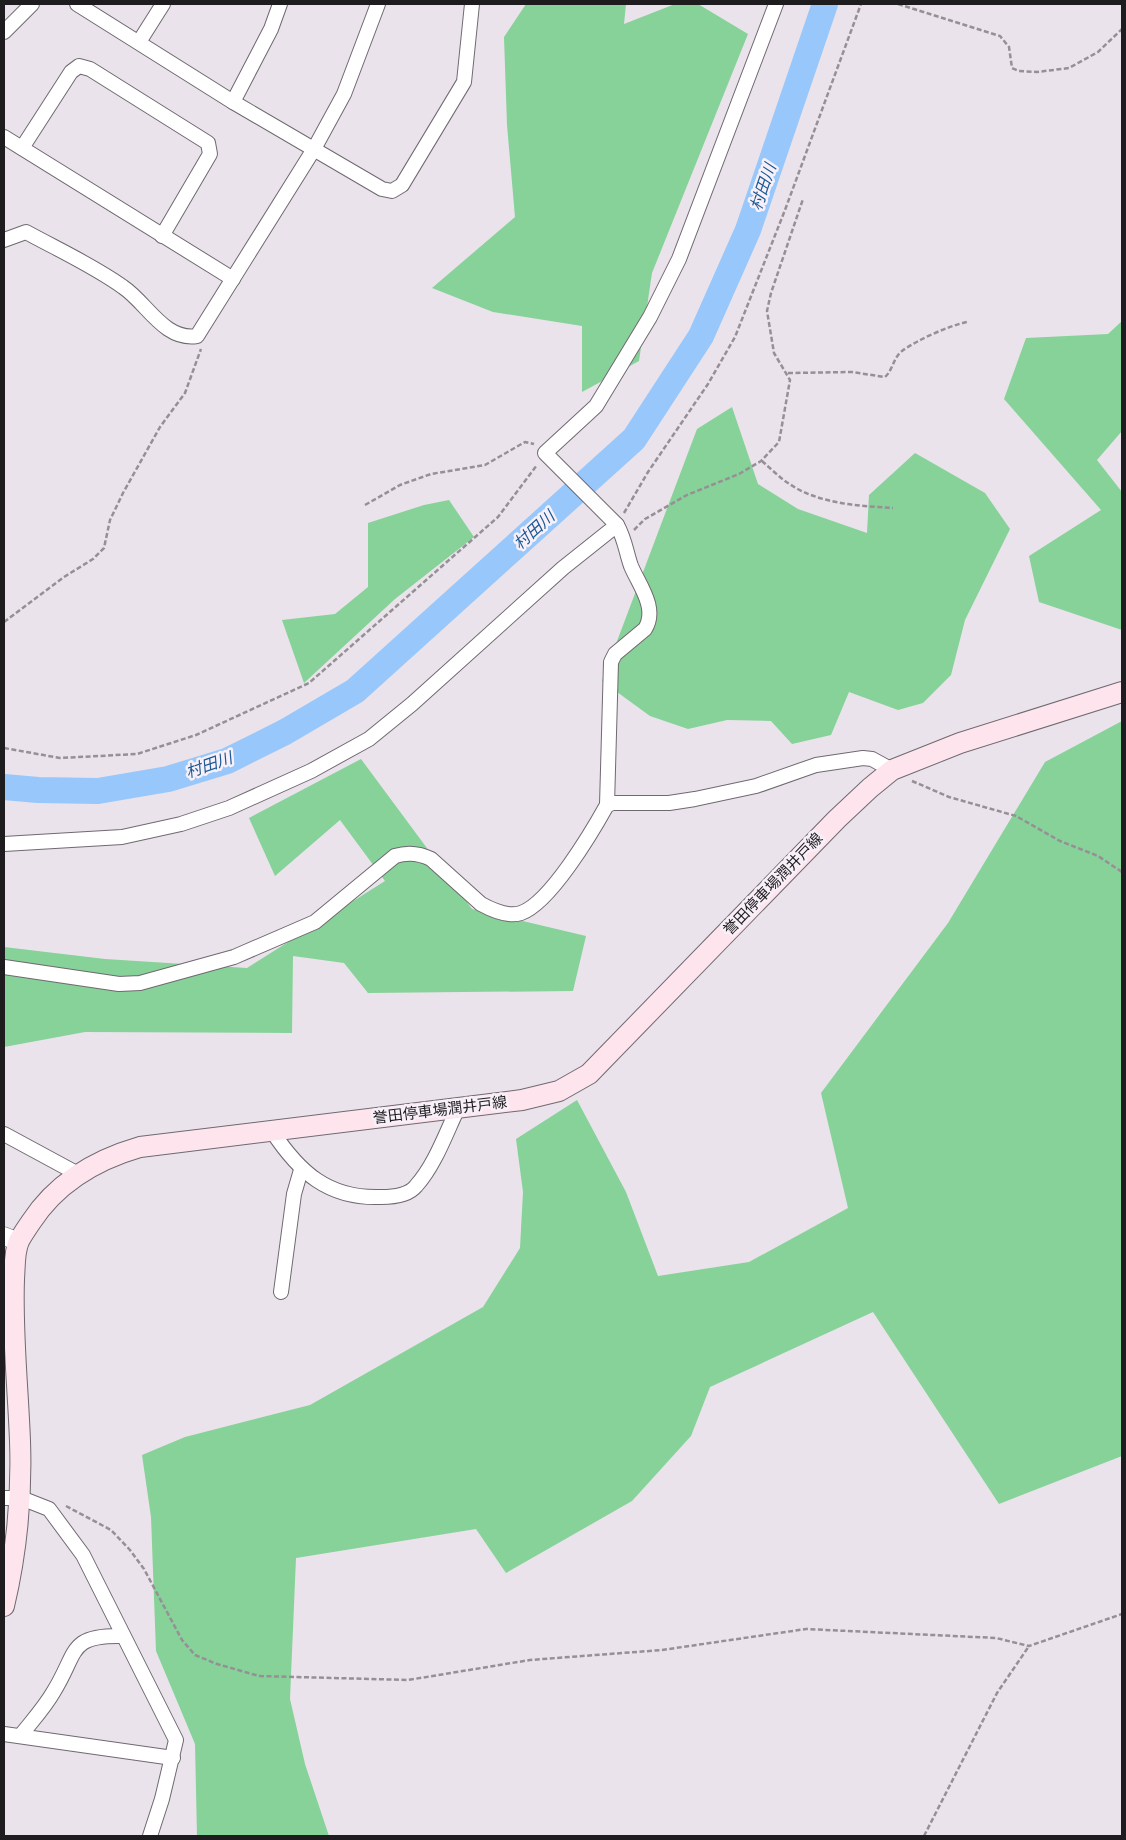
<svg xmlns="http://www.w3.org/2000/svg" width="1126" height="1840" font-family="'Fira Sans Condensed','Noto Sans JP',sans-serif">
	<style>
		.green { fill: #86d299 }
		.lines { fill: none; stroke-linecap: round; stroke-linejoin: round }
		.river { stroke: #97c7fb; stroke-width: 26 }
		.minor-casing { stroke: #6f6970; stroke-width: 16 }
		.tertiary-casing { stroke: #6f6970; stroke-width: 19 }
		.secondary-casing { stroke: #6f6970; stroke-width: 22 }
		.path { stroke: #969096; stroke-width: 2.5; stroke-dasharray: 5 2.5; stroke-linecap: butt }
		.minor { stroke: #fff; stroke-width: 14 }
		.tertiary { stroke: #fff; stroke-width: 18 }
		.secondary { stroke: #fee4ec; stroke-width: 20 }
		.labels { text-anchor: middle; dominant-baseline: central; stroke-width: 5; stroke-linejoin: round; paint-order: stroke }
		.street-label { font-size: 15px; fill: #1f1c1f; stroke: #f8f0f9 }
		.water-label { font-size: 16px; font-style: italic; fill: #1a5993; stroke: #f8f0f9 }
	</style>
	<rect width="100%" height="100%" fill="#eae3eb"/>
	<g class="green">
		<path d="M526,4h100l-2,20 51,-20h23l50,30 -96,239 -13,88 -57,31v-66l-89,-14 -61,-24 83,-71 -8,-92 -3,-88z"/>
		<path d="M1122,321v110l-25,29 25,32v138l-83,-28 -10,-46 72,-46 -97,-111 22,-61 82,-4z"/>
		<path d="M732,407l26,77 40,25 69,24 2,-38 46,-42 70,40 25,36 -45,91 -14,55 -28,28 -25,7 -49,-18 -18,43 -39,9 -21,-23 -44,-1 -39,9 -38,-13 -48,-35 95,-252z"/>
		<path d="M449,500l25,37 -79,62 -91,84 -22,-63 53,-6 33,-27v-64l56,-18z"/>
		<path d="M1122,721v735l-123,48 -126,-192 -163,75 -19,49 -59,65 -126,72 -30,-44 -180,29 -6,141 15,65 24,72h-132l-2,-92 -39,-93 -5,-134 -9,-62 43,-18 125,-32 173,-98 37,-59 3,-56 -7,-53 61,-39 49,92 32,84 91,-14 99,-54 -27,-115 127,-170 97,-161z"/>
		<path d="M361,759l111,150 114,27 -13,55 -205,2 -24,-30 -51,-7 -1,77 -207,-1 -81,15v-100l101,12 142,9 138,-87 -45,-61 -65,56 -26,-58z"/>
	</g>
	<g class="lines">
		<path class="river" d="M4,787l34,3 60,1 70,-12 59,-18 58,-29 70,-41 279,-252 67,-103 47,-106 77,-226"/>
		<g class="minor-casing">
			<g id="minor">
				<path d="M77,4l156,98 149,87 10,2 10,-6 62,-103 8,-78"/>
				<path d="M4,32l28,-28"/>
				<path d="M139,42l24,-38"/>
				<path d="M233,102l38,-73 9,-25"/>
				<path d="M4,137l229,142"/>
				<path d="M22,148l49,-76 8,-6 11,3 118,74 2,11 -48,82"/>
				<path d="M4,240l22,-8c31,17 68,34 97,55 24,16 41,54 74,49l117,-187 30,-55 34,-90"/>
				<path d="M607,805l4,-143 4,-8 30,-25c13,-21 -6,-44 -14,-63 -5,-14 -6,-27 -14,-41l-72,-72 51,-47 54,-89 29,-58 97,-255"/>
				<path d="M4,844l118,-7 59,-13 48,-16 82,-37 58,-32 43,-35 151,-136 54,-43"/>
				<path d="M4,967l115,17 21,-1 94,-26 81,-35 80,-66c13,-4 24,-3 36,3l50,45c11,6 28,13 40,9 29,-10 71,-81 86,-108l6,-2h56l26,-4 61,-13 60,-21 47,-7 9,1 20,11"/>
				<path d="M272,1131c27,41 56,68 109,66 11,0 27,-1 35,-11 19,-21 30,-53 42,-78"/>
				<path d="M4,1134l74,40"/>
				<path d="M281,1292l13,-98 7,-24"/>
				<path d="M4,1498h17l28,11 34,46 93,185 -14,59 -12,37"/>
				<path d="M4,1734l169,24"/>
				<path d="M21,1735c11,-14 24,-28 33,-44 24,-39 14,-56 68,-55"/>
			</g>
		</g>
		<g class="tertiary-casing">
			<path id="tertiary" d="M4,1236l15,6"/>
		</g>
		<g class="secondary-casing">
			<path id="secondary" d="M4,1606c13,-55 18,-109 16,-165 -2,-54 -8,-108 -6,-162 1,-12 0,-27 5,-38 3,-6 8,-13 12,-19 26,-40 64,-62 109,-75l382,-47 37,-9 30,-17 248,-255 33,-31 22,-18 68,-27 162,-51"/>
		</g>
		<g class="path">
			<path d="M898,4l102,32 9,11 3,21 7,3 18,1 32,-4 29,-16 24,-23"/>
			<path d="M788,373l64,-1 33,5c8,-7 8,-19 17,-26 15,-11 46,-25 65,-29"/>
			<path d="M762,461c8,7 17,16 26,22 30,21 71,23 105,25"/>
			<path d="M365,505l35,-20 31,-11 54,-9 40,-23 9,2"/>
			<path d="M624,513l24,-41 60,-88 27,-47 50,-127 76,-206"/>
			<path d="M634,530l11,-11 42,-24 52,-21 22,-13 18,-19 11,-62 -16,-27 -7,-42 4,-18 32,-94"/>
			<path d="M4,622l60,-45 29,-18 11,-11 6,-28 13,-27 37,-66 25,-34 16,-44"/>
			<path d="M4,748l56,10 77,-4 59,-19 113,-52 189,-166 39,-52"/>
			<path d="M912,781l37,16 67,19 44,25 38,15 24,16"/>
			<path d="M66,1506l45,24 19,20 14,19 38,71 13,15 22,9 42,12 149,4 122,-20 132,-10 144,-21 190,9 33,8 93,-32"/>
			<path d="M924,1836l73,-143 32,-47"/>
		</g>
		<use href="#minor" class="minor"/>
		<use href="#tertiary" class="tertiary"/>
		<use href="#secondary" class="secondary"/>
	</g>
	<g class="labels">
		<g class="street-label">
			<text transform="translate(773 884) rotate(-46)">誉田停車場潤井戸線</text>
			<text transform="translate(440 1110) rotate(-7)">誉田停車場潤井戸線</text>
		</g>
		<g class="water-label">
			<text transform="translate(763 187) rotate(-71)">村田川</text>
			<text transform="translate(534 530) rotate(-42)">村田川</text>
			<text transform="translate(209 765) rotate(-19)">村田川</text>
		</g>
	</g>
	<rect width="1126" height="1840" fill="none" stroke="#1f1c1f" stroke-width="10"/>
</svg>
